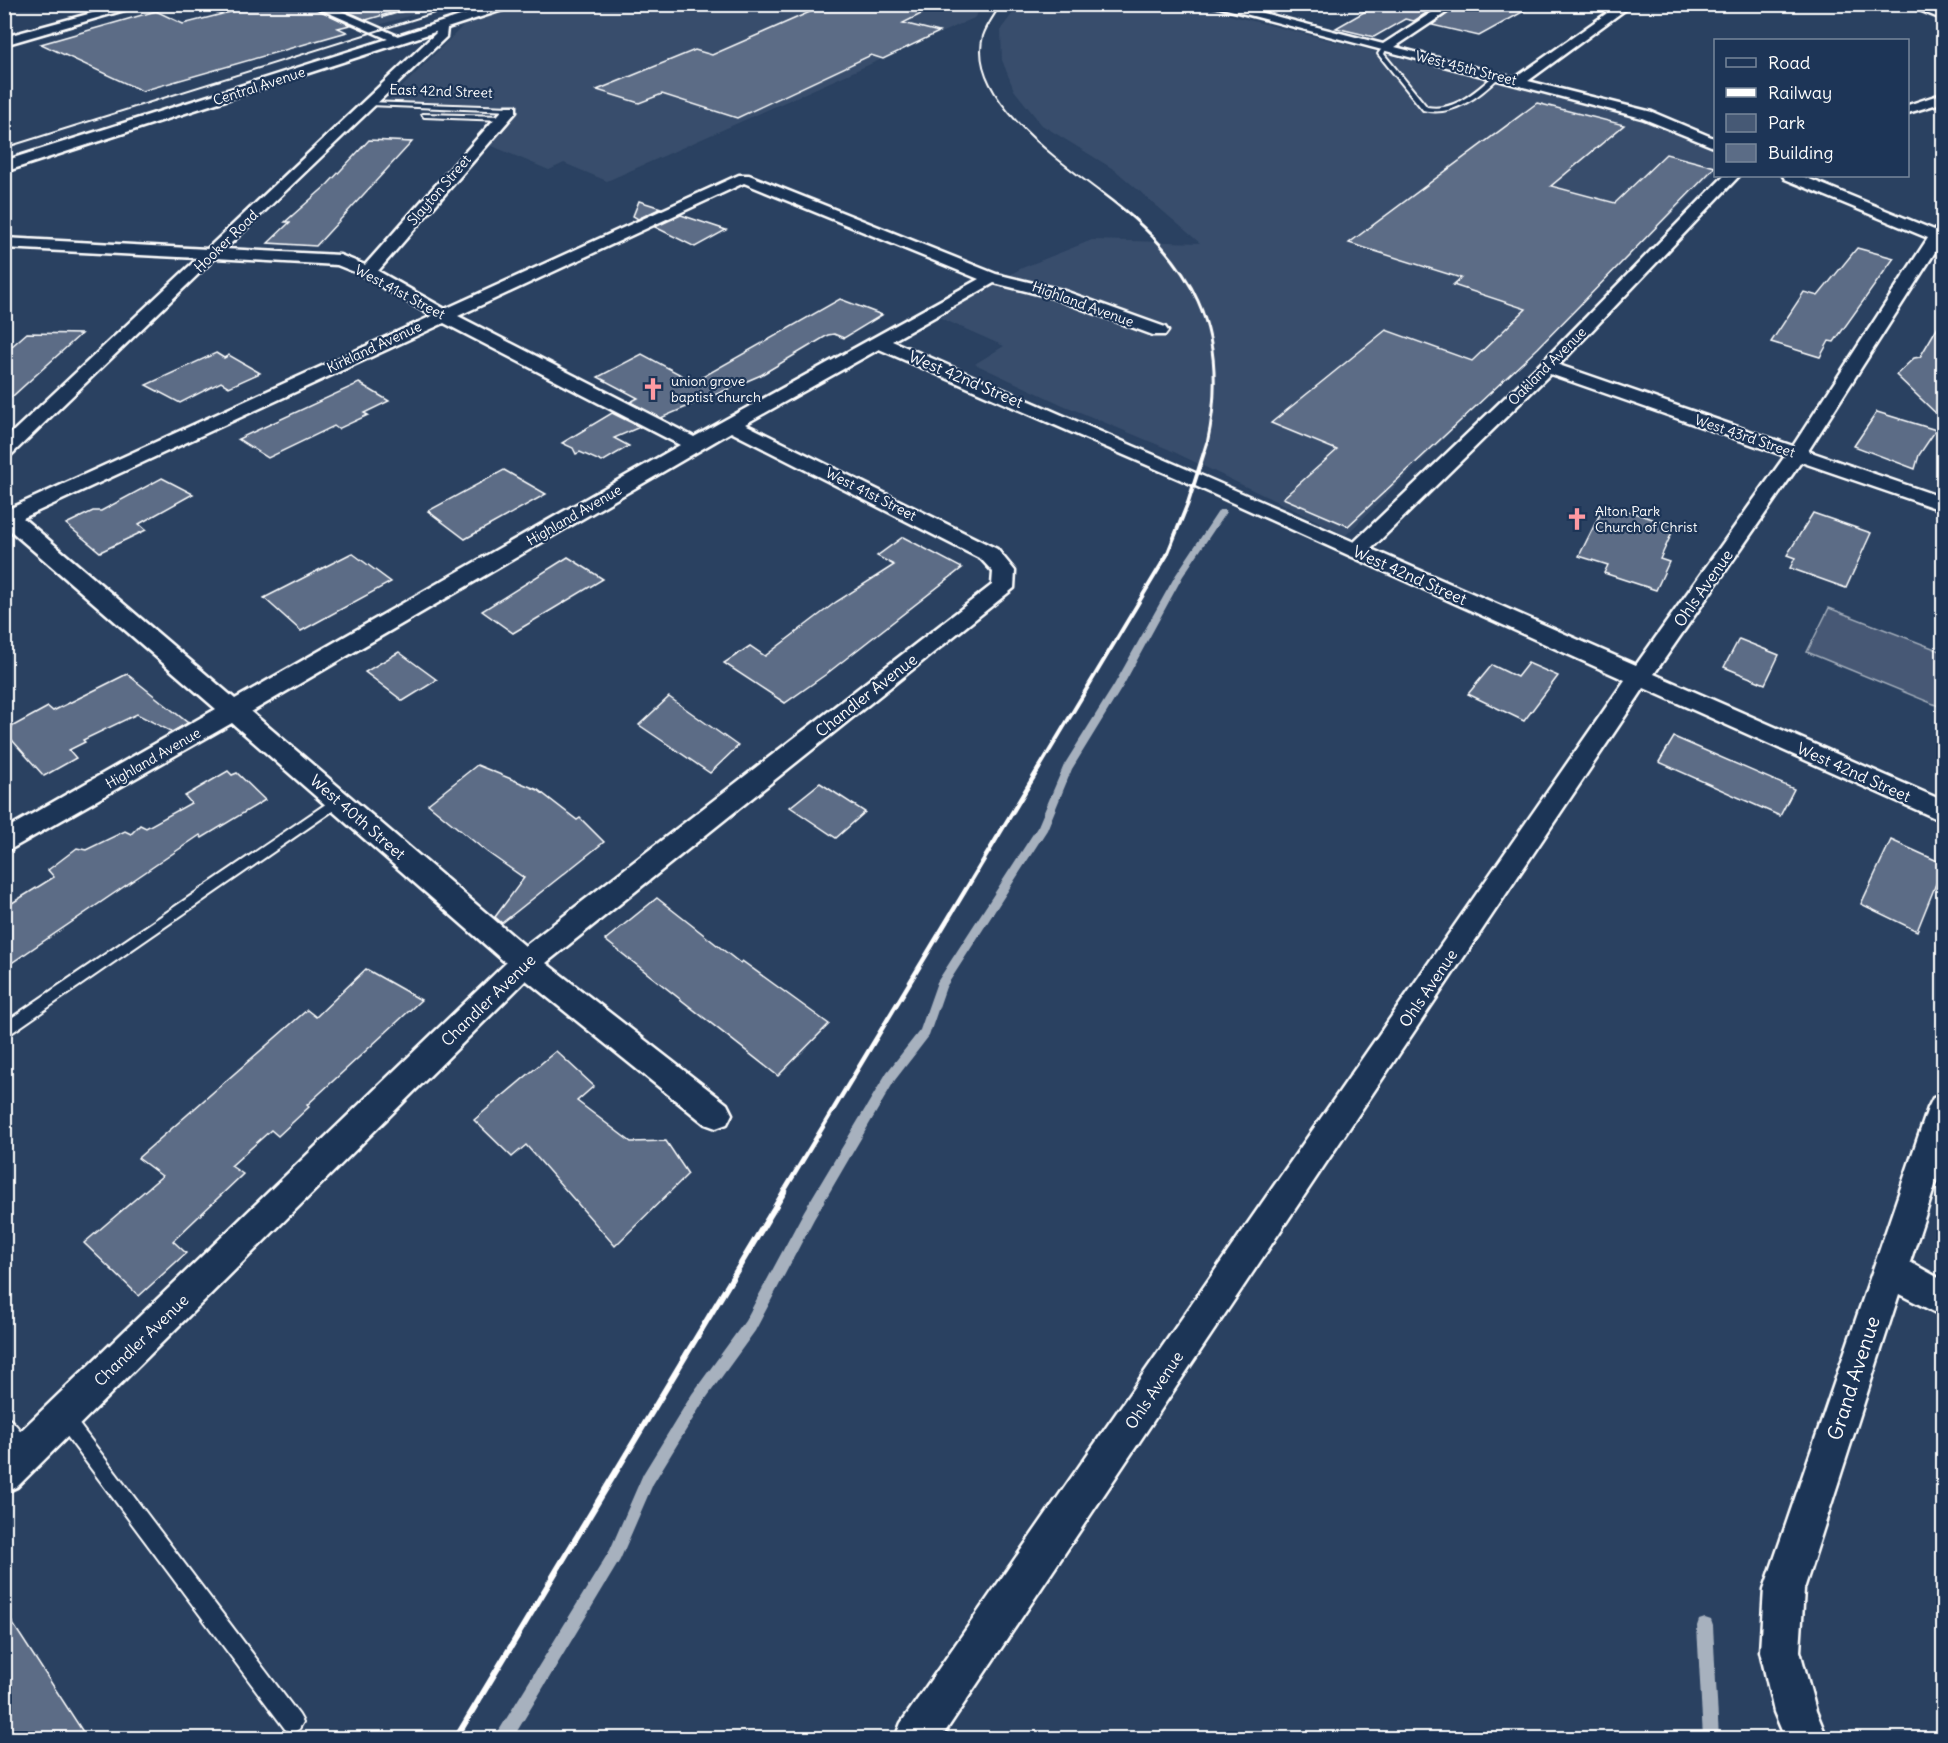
<svg xmlns="http://www.w3.org/2000/svg" width="1948" height="1743" font-family="Delius,sans-serif">
	<style>
		.built { fill: #394e6c }
		.green { fill: #465975; stroke: #a2acba; stroke-width: 1.5 }
		.lines { fill: none; stroke-linecap: round; stroke-linejoin: round }
		.stream { fill: #a7b1be; fill-rule: evenodd }
		.building { fill: #5b6c86; stroke: #fff; stroke-width: 1.5 }
		.service-casing { stroke: #fff; stroke-width: 4 }
		.minor-casing { stroke: #fff; stroke-width: 5 }
		.tertiary-casing { stroke: #fff; stroke-width: 5 }
		.service { fill: #1d3557; fill-rule: evenodd }
		.minor { fill: #1d3557; fill-rule: evenodd }
		.tertiary { fill: #1d3557; fill-rule: evenodd }
		.rail-far4 { stroke: #fff; stroke-width: 2 }
		.rail-far3 { stroke: #fff; stroke-width: 3 }
		.rail-far2 { stroke: #fff; stroke-width: 4 }
		.rail-far1 { stroke: #fff; stroke-width: 4.5 }
		.rail { stroke: #fff; stroke-width: 6 }
		.labels { text-anchor: middle; dominant-baseline: central; stroke-width: 4.5; stroke-linejoin: round; paint-order: stroke }
		.far-street-label { font-size: 14px; fill: #fff; stroke: #1d3557 }
		.far-poi-label { font-size: 14px; fill: #fff; stroke: #1d3557; text-anchor: start }
		.street-label { font-size: 16px; fill: #fff; stroke: #1d3557 }
		.near-street-label { font-size: 20px; fill: #fff; stroke: #1d3557 }
	</style>
	<rect width="100%" height="100%" fill="#2a4161"/>
	<filter id="ink" filterUnits="userSpaceOnUse"><feTurbulence type="fractalNoise" baseFrequency=".0167" numOctaves="2"/><feDisplacementMap in="SourceGraphic" scale="12" xChannelSelector="R" yChannelSelector="G"/><feConvolveMatrix kernelMatrix="1 2 1 2 8 2 1 2 1" color-interpolation-filters="sRGB"/></filter>
	<g filter="url(#ink)">
		<g class="built">
			<path d="M318,5h127l-70,21z"/>
			<path d="M528,5h456l-10,13 -367,163 -43,-18 -15,7 -59,-25 31,-38 -138,-1 81,-81z"/>
			<path d="M1019,5h170l455,114 71,31v21l-369,364 -178,-86 -105,-44 -88,-41 29,-18 -68,-30 86,-48 70,-28 108,3 -85,-73 -73,-45 -28,-35 -12,-30 -1,-31z"/>
		</g>
		<path class="green" d="M1829,608l114,44v56l-136,-56z"/>
		<g class="lines">
			<g class="stream">
				<path d="M1219,510h6l1,2 -43,64 -60,110 -51,83 -25,61 -101,157 -17,49 -34,44 -81,139 -59,112 -53,73 -49,80 -33,76 -107,178h-17l2,-6 112,-182 33,-76 49,-80 53,-73 59,-110 83,-139 33,-42 17,-48 101,-156 26,-61 50,-80 61,-109z"/>
				<path d="M1705,1618l6,2 2,6 6,112h-16l-6,-112 2,-6z"/>
			</g>
		</g>
		<g class="building">
			<path d="M262,4h45l43,21 -12,3 9,4 -205,59 -101,-47 115,-33 27,13z"/>
			<path d="M332,4h61l1,8 -28,8z"/>
			<path d="M828,4h113l-38,19 36,9 -56,27 -12,-4 -134,63 -75,-24 -23,9 -42,-13 98,-40 17,5z"/>
			<path d="M1378,4h62l-26,17 -9,-2 -31,18 -38,-9z"/>
			<path d="M1461,4h76l-58,32 -47,-11z"/>
			<path d="M1537,103l87,22 -73,61 64,17 51,-49 49,13 -177,181 -190,178 -65,-28 54,-48 -66,-27 115,-93 86,31 54,-52 -73,-24 8,-7 -112,-35z"/>
			<path d="M369,140l43,2 -96,104 -48,-3 22,-21h-5l43,-38z"/>
			<path d="M639,201l22,7 -23,11 -5,-3z"/>
			<path d="M681,215l45,15 -31,17 -40,-20z"/>
			<path d="M1857,248l37,10 -60,84 -5,-1 -9,16 -49,-15 33,-50 14,4z"/>
			<path d="M840,299l42,16 -38,23 -10,-4 -6,1 -67,40 -100,43 -31,-16 8,-4 -40,-21 44,-23 52,28z"/>
			<path d="M1944,316v105l-48,-46 18,-17 6,-1z"/>
			<path d="M27,333l54,1 -77,70v-51z"/>
			<path d="M216,353l8,5 5,-3 31,18 -31,14 -8,-5 -41,21 -34,-18z"/>
			<path d="M359,383l30,18 -25,12 4,2 -30,14 -4,-3 -66,32 -30,-19z"/>
			<path d="M1877,412l59,18 -17,25 -4,14 -61,-23z"/>
			<path d="M612,413l28,14 -26,11 15,8 -27,16 -22,-10 -4,2 -3,-6 -11,-5z"/>
			<path d="M504,470l42,24 -81,45 -37,-28z"/>
			<path d="M162,478l31,16 -54,30 7,6 -46,22 -34,-28 27,-13h8z"/>
			<path d="M1605,504l70,22 -15,33 9,3 -13,28 -52,-17 4,-8 -29,-9z"/>
			<path d="M1813,513l58,20 -25,55 -56,-20 5,-10 -8,-3z"/>
			<path d="M903,537l59,31 -137,107 -40,28 -61,-40 26,-17 15,10 71,-54 58,-37 -17,-9z"/>
			<path d="M352,553l39,29 -90,49 -37,-33z"/>
			<path d="M568,557l35,22 -90,54 -31,-22z"/>
			<path d="M1739,639l40,16 -14,29 -41,-17z"/>
			<path d="M399,652l38,28 -34,21 -38,-29z"/>
			<path d="M1528,663l30,13 -34,45 -56,-27 24,-29 25,12z"/>
			<path d="M127,674l61,49 -16,9 -35,-18 -54,26 2,2 -16,8 7,8 -32,18 -40,-45 44,-24 5,4z"/>
			<path d="M669,697l69,49 -28,27 -71,-48z"/>
			<path d="M1674,737l120,52 -14,27 -121,-54z"/>
			<path d="M477,765l61,25 39,30 3,-2 24,24 -102,81 -7,-6 29,-39 -37,-26 -59,-48z"/>
			<path d="M228,771l4,4 5,-2 28,27 -63,38 -2,-3 -196,133v-60l50,-31 -6,-7 29,-22 9,2 39,-19 6,3 9,-9 6,3 45,-25 -6,-7z"/>
			<path d="M820,783l45,29 -29,26 -46,-31z"/>
			<path d="M1891,840l53,24 -27,67 -56,-27z"/>
			<path d="M657,898l83,65 2,-2 87,63 -51,52 -173,-136z"/>
			<path d="M366,969l55,31 -114,105 2,2 -31,29 -7,-6 -40,36 12,8 -70,67 13,12 -47,43 -55,-53 78,-67 -24,-18 169,-148 9,7z"/>
			<path d="M556,1051l38,35 -17,15 54,41 35,-1 22,33 -73,72 -89,-101 -14,12 -38,-37z"/>
			<path d="M4,1610l83,128h-83z"/>
		</g>
		<g class="lines">
			<g class="service-casing">
				<g id="service">
					<path d="M1383,47h4l-3,7 43,53c28,5 48,-16 68,-32l5,1c-21,21 -47,41 -77,34l-45,-56z"/>
					<path d="M368,102l143,5 3,2 -3,2 -141,-6z"/>
					<path d="M422,114l81,2 3,2 -3,2 -79,-3z"/>
					<path d="M339,795l6,5 -1,3 -340,235v-15z"/>
					<path d="M63,1408l6,3 230,304 4,7 -4,7 -7,4 -7,-4 -228,-306 -3,-6 3,-6z"/>
					<path d="M4,1416c13,5 23,25 28,37l-2,7 -7,2c-19,-8 -19,-28 -19,-46z"/>
				</g>
			</g>
			<g class="minor-casing">
				<g id="minor">
					<path d="M125,4h20l-141,41v-8z"/>
					<path d="M309,4h16l82,36 -10,3z"/>
					<path d="M1207,4h21l155,40 62,-40h14l-64,43 120,31 105,-74h13l-105,77 124,31 64,27v9l-74,-30z"/>
					<path d="M1904,4h17l23,9v7z"/>
					<path d="M441,24l6,4 -1,9 -221,212 115,6 25,10 141,-159h10v6l-138,159 67,38 294,-134h10l247,99 66,16 103,37 3,4 -3,4h-12l-103,-38 -56,-14 -102,58 462,201 187,-179 183,-187h15l-180,189 234,81 135,-208 -143,-59 -2,-3h19l142,58v4l-136,213 136,47v13l-143,-49 -147,212 290,127v21l-300,-134 -703,1050h-46l6,-15 724,-1043 -434,-196 -312,-135 -134,75 252,125 18,22 -1,17 -468,375 181,141 5,10 -5,10 -11,4 -11,-4 -179,-144 -509,507 -13,6v-46l502,-484 -274,-240 -228,130v-23l212,-121 -212,-184v-19l7,2 421,-192 -70,-41 -25,-10 -122,-7 -204,197 -7,2v-17l194,-182 -194,-10v-10l203,11 229,-216 -1,-5zM744,183l235,96 -285,158 -236,-121zM444,323l236,122 -445,254 -212,-181zM1550,374l235,82 -149,209 -265,-116zM731,432l250,127 12,13 -1,13 -467,361 -274,-234z"/>
					<path d="M1944,93v9l-36,11v-8z"/>
					<path d="M1944,1094v64l-34,104 34,19v36l-45,-23 -95,295 -4,62 16,60 11,27h-42l-11,-26 -14,-61 4,-62 164,-481 5,-10z"/>
				</g>
			</g>
			<g class="tertiary-casing">
				<path id="tertiary" d="M498,4h23l-517,168v-11z"/>
			</g>
			<use href="#service" class="service"/>
			<use href="#minor" class="minor"/>
			<use href="#tertiary" class="tertiary"/>
			<g class="rail-far4">
				<path d="M1001,4c-6,10 -15,22 -18,32 -17,61 79,127 120,158"/>
				<path d="M659,6l4,-2"/>
				<path d="M383,17l43,-13"/>
				<path d="M4,148l459,-144"/>
			</g>
			<path class="rail-far3" d="M1101,192c92,68 131,138 106,252"/>
			<path class="rail-far2" d="M1038,770l129,-215 21,-52 19,-60"/>
			<path class="rail-far1" d="M783,1193l256,-425"/>
			<path class="rail" d="M456,1738l328,-546"/>
		</g>
	</g>
	<defs>
		<g id="church-bare" transform="scale(1.8)"><path d="M-1.2-6h2.4v3.5h3.3v2.4h-3.3V6h-2.4V-.1h-3.3v-2.4h3.3Z" fill="#ff9aa2" stroke="#1d3557" stroke-width="2.5" paint-order="stroke"/></g>
	</defs>
	<g fill-rule="evenodd">
		<use href="#church-bare" x="653" y="389"/>
		<use href="#church-bare" x="1577" y="519"/>
	</g>
	<g class="labels">
		<g class="far-street-label">
			<text transform="translate(1466 68) rotate(14)">West 45th Street</text>
			<text transform="translate(259 86) rotate(-18)">Central Avenue</text>
			<text transform="translate(441 91) rotate(2)">East 42nd Street</text>
			<text transform="translate(439 190) rotate(-49)">Slayton Street</text>
			<text transform="translate(226 241) rotate(-44)">Hooker Road</text>
			<text transform="translate(400 292) rotate(28)">West 41st Street</text>
			<text transform="translate(1083 304) rotate(20)">Highland Avenue</text>
			<text transform="translate(374 347) rotate(-25)">Kirkland Avenue</text>
			<text transform="translate(1547 366) rotate(-45)">Oakland Avenue</text>
			<text transform="translate(1745 436) rotate(19)">West 43rd Street</text>
			<text transform="translate(871 494) rotate(27)">West 41st Street</text>
			<text transform="translate(574 515) rotate(-30)">Highland Avenue</text>
			<text transform="translate(153 758) rotate(-30)">Highland Avenue</text>
		</g>
		<g class="far-poi-label">
			<text x="671" y="381">union grove<tspan x="671" dy="16">baptist church</tspan></text>
			<text x="1595" y="511">Alton Park<tspan x="1595" dy="16">Church of Christ</tspan></text>
		</g>
		<g class="street-label">
			<text transform="translate(966 379) rotate(23)">West 42nd Street</text>
			<text transform="translate(1410 575) rotate(24)">West 42nd Street</text>
			<text transform="translate(1703 588) rotate(-55)">Ohls Avenue</text>
			<text transform="translate(866 695) rotate(-38)">Chandler Avenue</text>
			<text transform="translate(1854 772) rotate(24)">West 42nd Street</text>
			<text transform="translate(358 817) rotate(41)">West 40th Street</text>
			<text transform="translate(1428 988) rotate(-56)">Ohls Avenue</text>
			<text transform="translate(488 1000) rotate(-44)">Chandler Avenue</text>
			<text transform="translate(141 1340) rotate(-44)">Chandler Avenue</text>
			<text transform="translate(1154 1390) rotate(-56)">Ohls Avenue</text>
		</g>
		<g class="near-street-label">
			<text transform="translate(1853 1378) rotate(-72)">Grand Avenue</text>
		</g>
	</g>
	<rect width="1948" height="1743" fill="none" stroke="#1d3557" stroke-width="24"/>
	<rect x="12" y="12" width="1924" height="1719" fill="none" stroke="#fff" stroke-width="2" filter="url(#ink)"/>
	<rect x="1714" y="39" width="195" height="138" fill="#1d3557" stroke="#77869a" stroke-width="1.5"/>
	<rect x="1726" y="58" width="30" height="9" fill="#1d3557" stroke="#77869a" stroke-width="1.5"/>
	<text x="1768" y="69" font-size="18" fill="#ffffff">Road</text>
	<rect x="1726" y="88" width="30" height="9" fill="#ffffff" stroke="#77869a" stroke-width="1.5"/>
	<text x="1768" y="99" font-size="18" fill="#ffffff">Railway</text>
	<rect x="1726" y="114" width="30" height="18" fill="#465975" stroke="#77869a" stroke-width="1.5"/>
	<text x="1768" y="129" font-size="18" fill="#ffffff">Park</text>
	<rect x="1726" y="144" width="30" height="18" fill="#5b6c86" stroke="#77869a" stroke-width="1.5"/>
	<text x="1768" y="159" font-size="18" fill="#ffffff">Building</text>
</svg>
